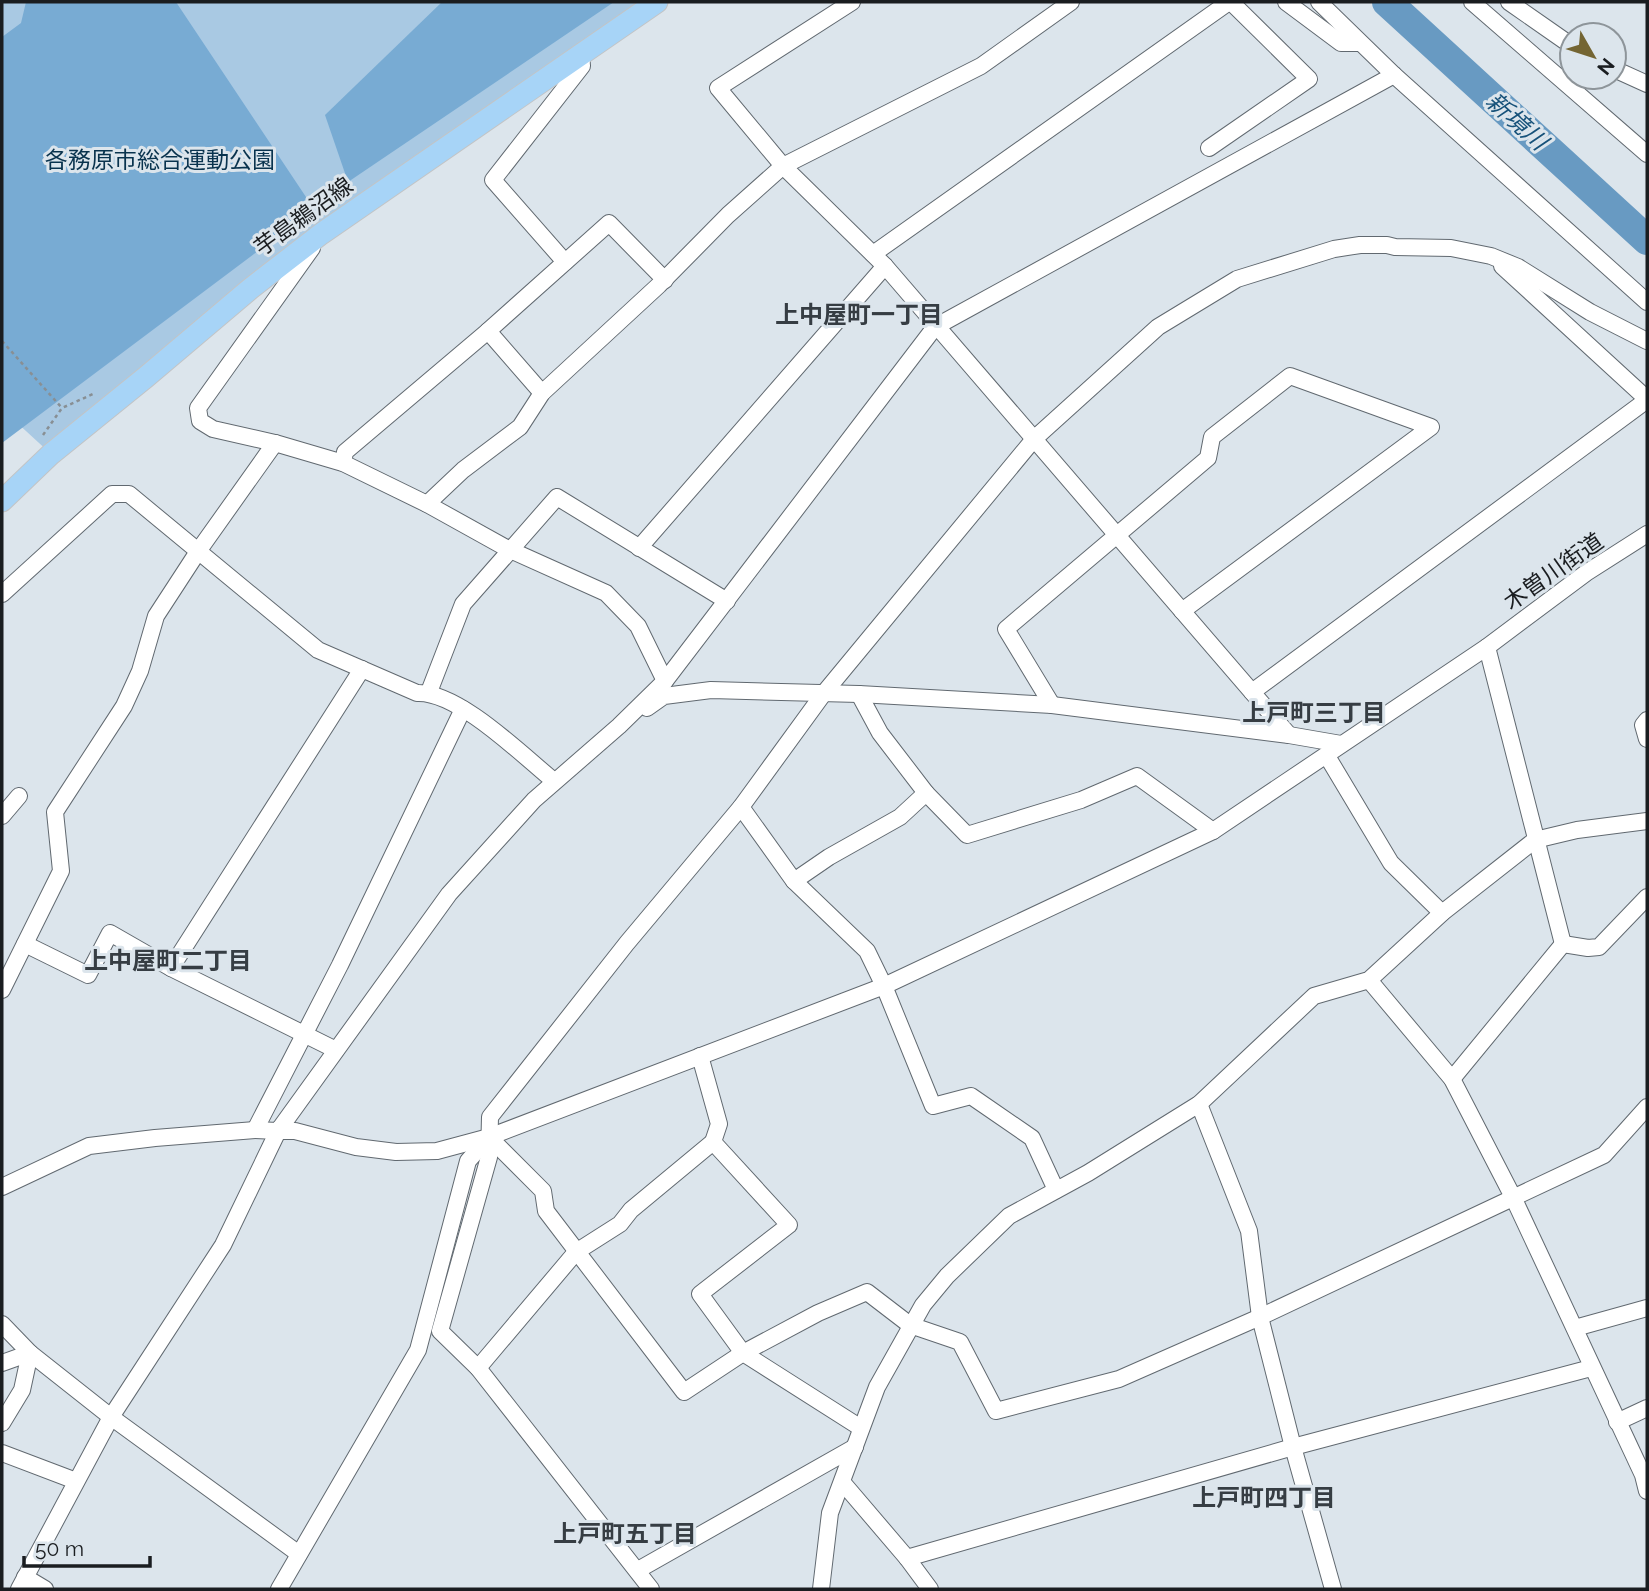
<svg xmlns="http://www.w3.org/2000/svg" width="1649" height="1591" font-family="Raleway,'Noto Sans JP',sans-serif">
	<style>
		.green { fill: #a9c9e3 }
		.forest { fill: #78abd3 }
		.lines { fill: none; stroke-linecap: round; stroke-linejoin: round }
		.river { stroke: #689ac2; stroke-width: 30 }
		.minor-casing { stroke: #616970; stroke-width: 18 }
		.major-casing { stroke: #c3c4c5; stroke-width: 23 }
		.path { stroke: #888f94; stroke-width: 2.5; stroke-dasharray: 3.5 3.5; stroke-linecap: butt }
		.minor { stroke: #fff; stroke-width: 16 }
		.major { stroke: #a7d4f7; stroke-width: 21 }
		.labels { text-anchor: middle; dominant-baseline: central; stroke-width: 6; stroke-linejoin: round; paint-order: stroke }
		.park-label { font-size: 23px; fill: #09334e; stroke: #dce5ec }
		.street-label { font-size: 23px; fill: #1a1d20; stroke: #dce5ec }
		.water-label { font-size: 24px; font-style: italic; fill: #17527a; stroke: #dce5ec }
		.neighbourhood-label { font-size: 24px; font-weight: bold; fill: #363d43; stroke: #dce5ec }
	</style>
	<rect width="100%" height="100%" fill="#dce5ec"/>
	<path class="green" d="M2,2h655l-336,232 -270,220 -49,-45z"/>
	<g class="forest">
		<path d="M26,2h150l138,207 -312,234v-406l19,-14z"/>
		<path d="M442,2h172l-266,180 -23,-67z"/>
	</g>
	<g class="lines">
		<path class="river" d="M1387,2l260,238"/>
		<g class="minor-casing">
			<g id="minor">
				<path d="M852,2l-134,86 65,78 102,100 404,469"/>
				<path d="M1286,2l55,41h19"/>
				<path d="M1319,2l75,73 253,227"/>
				<path d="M1472,2l175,152"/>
				<path d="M1509,2l63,44"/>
				<path d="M1614,69l33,15"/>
				<path d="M1209,148l100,-69 -78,-77"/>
				<path d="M312,248l-114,160 2,13 13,8 62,14 68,20 84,41 81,45 98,44 32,33 27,55"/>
				<path d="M873,254l356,-252"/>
				<path d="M565,262l-72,-82 89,-114 -1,-12"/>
				<path d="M1502,266l145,133"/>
				<path d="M488,331l121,-108 56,57"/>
				<path d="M343,463l2,-11 143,-121 54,62"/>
				<path d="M427,504l36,-34 57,-43 22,-34 117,-108 69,-70 55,-49 198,-100 90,-64"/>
				<path d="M639,548l246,-282"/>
				<path d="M2,594l110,-100h17l189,156 99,43c41,-2 105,62 137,88"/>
				<path d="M1487,647l76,297"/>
				<path d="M429,692l34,-88 94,-107 170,104"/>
				<path d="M1252,692l395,-292"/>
				<path d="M859,694l21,39 46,60"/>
				<path d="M1052,705l-46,-76 202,-171 4,-21 78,-61 141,51 -249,184"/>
				<path d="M647,708l17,-12 47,-6 148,4 193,11 237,30 52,9"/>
				<path d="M1647,720l-4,5 4,14"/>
				<path d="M1327,756l64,107 51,50"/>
				<path d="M741,807l53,74 73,70 17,35 49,120 38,-10 61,42 24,52"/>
				<path d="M2,816l17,-20"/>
				<path d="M794,881l35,-24 71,-40 26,-24 41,42 114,-35 56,-24 76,55"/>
				<path d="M25,944l63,31 22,-42 61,35 191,-299"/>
				<path d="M1563,944l25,4 11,-1 48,-50"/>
				<path d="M171,968l165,82"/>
				<path d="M1369,980l83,99 61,118 130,278 4,16"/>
				<path d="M2,990l59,-119 -6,-59 69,-106 16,-35 16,-55 43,-66 76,-107"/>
				<path d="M700,1056l19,68 -6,18 76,83 -89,69 43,59 75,-40 49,-21 43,33 50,17 36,69 123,-32 141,-62 344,-162 43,-48"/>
				<path d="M1452,1079l111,-135"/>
				<path d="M1199,1104l50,127 11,86 33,130 40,142"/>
				<path d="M255,1130l85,-165 123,-256"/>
				<path d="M489,1137l54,54 3,20 138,181 59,-39 118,75"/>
				<path d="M2,1187l87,-41 66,-8 100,-8 23,1 171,-237 85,-94 85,-74 46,-45 270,-354 459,-252"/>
				<path d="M2,1324l28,29 -8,37 -20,33"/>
				<path d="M1575,1328l72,-20"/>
				<path d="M2,1363l28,-10 81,64 188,137"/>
				<path d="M478,1368l98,-116 44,-28 11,-14 82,-68"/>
				<path d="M1617,1422l30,-14"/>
				<path d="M2,1453l74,28"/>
				<path d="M843,1483l64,75 23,31"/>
				<path d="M907,1558l386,-111 298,-79"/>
				<path d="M638,1570l217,-123"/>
				<path d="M25,1577l20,12"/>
				<path d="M19,1589l92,-172 112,-172 55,-114h17l61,16 40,5 41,-1 52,-14 395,-151 329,-155 274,-184 99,-74 61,-39"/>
				<path d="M279,1589l139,-239 50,-189 21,-24"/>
				<path d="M651,1589l-173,-221 -38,-37 49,-174 1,-40 137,-174 114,-136 83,-114 210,-254 124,-112 79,-48 97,-30 26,-4h27l8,2 56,1 40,8 27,11 72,45 57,29"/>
				<path d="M821,1589l9,-76 47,-126 46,-82 24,-29 62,-60 79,-43 111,-69 115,-108 55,-16 73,-67 93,-73 42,-10 70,-9"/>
			</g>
		</g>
		<g class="major-casing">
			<path id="major" d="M2,501l49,-47 95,-77 104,-88 71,-55 336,-232"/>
		</g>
		<g class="path">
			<path d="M2,341l60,67"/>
			<path d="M43,435l19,-27 31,-14"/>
		</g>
		<use href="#minor" class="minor"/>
		<use href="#major" class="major"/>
	</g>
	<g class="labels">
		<g class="park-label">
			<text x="160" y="159">各務原市総合運動公園</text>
		</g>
		<g class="street-label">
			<text transform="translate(303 216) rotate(-36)">芋島鵜沼線</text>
			<text transform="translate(1553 571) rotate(-35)">木曽川街道</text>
		</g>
		<g class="water-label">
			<text transform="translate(1517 121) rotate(42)">新境川</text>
		</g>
		<g class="neighbourhood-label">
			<text x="859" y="314">上中屋町一丁目</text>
			<text x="1314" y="712">上戸町三丁目</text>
			<text x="168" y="960">上中屋町二丁目</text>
			<text x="1264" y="1497">上戸町四丁目</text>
			<text x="625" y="1533">上戸町五丁目</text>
		</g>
	</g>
	<rect width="1649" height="1591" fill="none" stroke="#1a1d20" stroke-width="7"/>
	<g transform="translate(1593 56) rotate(129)"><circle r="33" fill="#dce5ec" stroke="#8e959a" stroke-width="2"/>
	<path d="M0-5L12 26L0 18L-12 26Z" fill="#746532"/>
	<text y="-10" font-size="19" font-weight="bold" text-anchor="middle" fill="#1a1d20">N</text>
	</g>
	<path d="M24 1556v10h126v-10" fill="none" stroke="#1a1d20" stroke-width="3.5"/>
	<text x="35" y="1556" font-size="21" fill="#1a1d20" stroke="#dce5ec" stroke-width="5" paint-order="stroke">50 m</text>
</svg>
